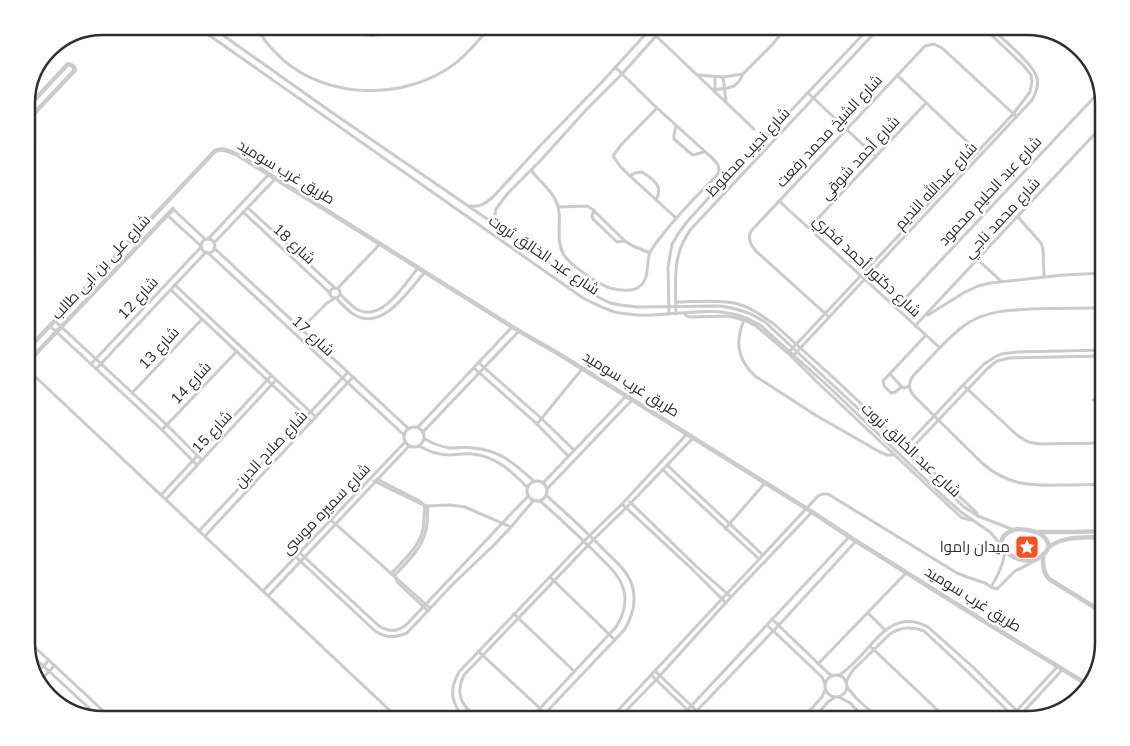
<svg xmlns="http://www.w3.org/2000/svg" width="1130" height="746" font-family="'Nunito Sans',Cairo,sans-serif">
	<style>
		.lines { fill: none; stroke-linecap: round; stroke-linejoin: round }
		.minor { stroke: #cbcbcb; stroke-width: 3 }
		.tertiary { stroke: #cbcbcb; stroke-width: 4.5 }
		.labels { text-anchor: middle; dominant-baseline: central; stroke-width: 5; stroke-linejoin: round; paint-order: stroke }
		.street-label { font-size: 15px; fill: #2e2e2e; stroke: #fff }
		.poi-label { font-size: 15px; fill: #2e2e2e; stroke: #fff; text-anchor: end }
		.rim { fill: none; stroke: #2e2e2e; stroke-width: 2.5 }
	</style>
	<rect width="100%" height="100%" fill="#fff"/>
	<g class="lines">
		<g class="minor">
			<path d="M196,26l387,272c10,5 21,11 32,14 7,2 15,2 23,3 35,2 74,-11 108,3 5,2 9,5 14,7l69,62 114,109 18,16 29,20 12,14"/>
			<path d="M210,26l117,83 169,116 89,64 15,9 10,5 11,2 16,2 84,-1 15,3 15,5 14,8 199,185 14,9 36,14"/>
			<path d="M256,26c5,9 11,18 18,25 42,46 118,51 170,20 19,-11 33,-29 47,-45"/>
			<path d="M336,26c26,12 42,13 67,0"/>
			<path d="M656,36l98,93"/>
			<path d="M1064,37l29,27"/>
			<path d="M697,75l26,2 20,-3 29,-29 8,-10 3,-9"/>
			<path d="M897,75l81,77"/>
			<path d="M715,77v12"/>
			<path d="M723,77l3,24"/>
			<path d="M713,90c14,-3 23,1 30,-16"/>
			<path d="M808,93l68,64"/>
			<path d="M657,108l-36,37 -8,11 7,10 10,10 46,42"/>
			<path d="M676,126l-2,9v4l16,14 3,2 11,-3"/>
			<path d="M531,170c8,11 23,22 27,36 4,16 -3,35 6,49 6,10 34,29 46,33 8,2 22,4 29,-1 11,-7 7,-25 11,-35 4,-7 9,-13 14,-19 16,-21 35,-39 54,-59 3,-8 -2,-12 -8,-18l-53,-48 -42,-41"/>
			<path d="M630,176l5,-3 7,-1c11,7 22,14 14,28"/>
			<path d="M779,201l161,147"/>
			<path d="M471,206c10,1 15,-3 22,-9l45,-49 63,-65 52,-57"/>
			<path d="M558,207l29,-1 5,3 33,32 8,5 17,7"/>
			<path d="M248,208l87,80"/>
			<path d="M173,209l32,30"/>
			<path d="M594,210l-2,6 1,3 24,23 8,-1"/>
			<path d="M243,212l87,81"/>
			<path d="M167,215l34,31"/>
			<path d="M1018,217l23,26 2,6 1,28"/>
			<path d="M496,224l-1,-10 1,-5 12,-16 33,-33 46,-51 35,-35 43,-48"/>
			<path d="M809,228l117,-125"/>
			<circle cx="208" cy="246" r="7"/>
			<path d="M208,239l61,-65"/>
			<path d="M214,243l61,-64"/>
			<path d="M214,248l195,181"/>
			<path d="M208,253l196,182"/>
			<path d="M978,260l23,21"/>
			<path d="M175,285l141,132"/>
			<circle cx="335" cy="293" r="5"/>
			<path d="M338,288l42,-44"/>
			<path d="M171,290l141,132"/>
			<path d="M340,294c6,6 11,12 18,16 24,12 47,-26 60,-42"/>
			<path d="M336,298c5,5 11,12 17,16 29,19 55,-23 72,-42"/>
			<path d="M676,302c19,0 44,-3 62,2 14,4 26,13 37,21l62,56 140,132"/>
			<path d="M896,308l205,-218"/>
			<path d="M1104,308c-25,0 -49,0 -73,1 -22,1 -44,2 -63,14 -20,13 -38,36 -55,53 -5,8 -5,13 1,20l69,68c25,21 47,22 77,21 15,0 29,0 44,-1"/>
			<path d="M684,313l3,3 4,1 38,-1 15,4 12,6 32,27 30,30 132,124 12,11 9,2"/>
			<path d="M669,314l-1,-47 4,-23 6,-10 8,-11 26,-29 159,-168"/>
			<path d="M676,314c0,-32 -5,-58 15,-85l190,-203"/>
			<path d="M928,315l37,-23 13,-6 12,-3 73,-8 41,-2"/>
			<path d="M829,317l-72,-65c-6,-6 -10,-13 -6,-21l174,-185 9,-2 8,4 75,69"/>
			<path d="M744,320c-9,22 -7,39 11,56l62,40 63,36 7,3h6"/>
			<path d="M55,321l112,104 35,35"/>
			<path d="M50,326l112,104 35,35"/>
			<path d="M915,326l189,-202"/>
			<path d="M301,329l26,-26 8,-5"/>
			<path d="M788,353l225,-239 17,-22 2,-11 -1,-6 -8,-10 -41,-39"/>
			<path d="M792,357l240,-257c4,-7 7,-14 5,-22 -4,-15 -36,-40 -48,-52"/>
			<path d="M479,363l63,56 32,31"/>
			<path d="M91,364l110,-117"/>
			<path d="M26,368l374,352"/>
			<path d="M474,368l63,56 31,32"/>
			<path d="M96,369l110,-117"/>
			<path d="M890,374l12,13 2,1 5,-2"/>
			<path d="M963,385l54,50 11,7 12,2 64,-1"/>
			<path d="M902,387l-7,5 -4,1 -7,-7 -1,-5 43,-46"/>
			<path d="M132,393l70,-74"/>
			<path d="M1093,400h6l3,3 1,40"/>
			<path d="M537,424l45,-55"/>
			<circle cx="414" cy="437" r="10"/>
			<path d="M418,427l94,-100"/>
			<path d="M162,430l75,-79"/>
			<path d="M423,432l96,-101"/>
			<path d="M425,439c7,4 16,8 25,9 8,0 16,-1 24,0 28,3 40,16 60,33"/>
			<path d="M419,446c9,5 20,9 30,9 8,0 15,-2 23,-1 24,2 39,17 55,33"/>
			<path d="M905,447l58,-62 21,-21 11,-7 6,-3 16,-2 87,-2"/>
			<path d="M909,451l78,-82 10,-8 12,-3 95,-2"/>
			<path d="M667,465l96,90"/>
			<path d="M663,470l96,89"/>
			<path d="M377,479l41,21 7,6c-1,7 -1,16 -2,23 -4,19 -20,31 -32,45"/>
			<circle cx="537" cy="491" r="10"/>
			<path d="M374,481l47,23 4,2 25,-1 15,2 46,20"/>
			<path d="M543,483l83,-87"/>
			<path d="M547,489l85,-89"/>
			<path d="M161,495l110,-119"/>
			<path d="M166,499l110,-119"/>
			<path d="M630,502l67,65 34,30"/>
			<path d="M622,504l71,66 33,33"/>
			<path d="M331,520l99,88"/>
			<path d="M725,529l40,-46"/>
			<path d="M199,531l149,-159"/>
			<path d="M205,536l148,-159"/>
			<path d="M300,553l79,73c11,7 20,6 29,-3l120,-127"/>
			<path d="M296,557l79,74c11,7 20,7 32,2l45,-48 43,-41 16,-17 22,-26"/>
			<path d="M394,576c12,-13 28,-27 32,-46 2,-8 1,-16 2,-24"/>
			<path d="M550,577l65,63"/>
			<path d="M396,579l2,4 30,28"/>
			<path d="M991,587c7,-12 13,-23 14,-37"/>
			<path d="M263,591l142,-149"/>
			<path d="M268,596l141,-150"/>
			<path d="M868,613l17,17"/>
			<path d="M514,614l60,57"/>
			<path d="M772,619l55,53 5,4"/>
			<path d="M767,625l55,52 3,7"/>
			<path d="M26,639l87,81"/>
			<path d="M870,646l78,74"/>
			<path d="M27,651l74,68"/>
			<path d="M478,651l67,62"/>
			<path d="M818,664l88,-91"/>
			<path d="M655,671l42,40"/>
			<circle cx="836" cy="686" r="11"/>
			<path d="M35,675l14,-15"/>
			<path d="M651,675l42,40"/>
			<path d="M839,675c30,-17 47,-71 89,-48l46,41 43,43"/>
			<path d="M846,682l5,-9 3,-4 36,-35c11,-7 21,-8 34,-3l45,42 43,42"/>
			<path d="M38,683l17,-18"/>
			<path d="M847,687l9,11 24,22"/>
			<path d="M839,697l11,6 17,17"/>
			<path d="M466,720c-14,-15 -18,-29 -7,-48l125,-131 38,-37 65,-70"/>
			<path d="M478,720c-15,-14 -24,-24 -14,-45l130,-136 32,-31 67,-70"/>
			<path d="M529,720l87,-93c7,-11 11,-23 8,-36 -4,-17 -19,-28 -30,-40 -18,-17 -35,-34 -54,-50"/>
			<path d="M539,720l86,-91c8,-14 12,-28 7,-44 -5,-15 -18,-25 -29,-36 -18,-19 -37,-36 -57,-54"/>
			<path d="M609,720l209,-224 4,-2h6l129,79 10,4 18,6 8,5 4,1 18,-18 22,-11"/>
			<path d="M617,720l39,-40 75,-83 81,-85"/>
			<path d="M678,720l171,-183"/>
			<path d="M688,720l91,-95 77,-84"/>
			<path d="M801,720l21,-23 3,-7"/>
			<path d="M812,720l16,-18 7,-5"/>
			<path d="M1008,720l50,-54"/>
			<path d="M1016,720l47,-51"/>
		</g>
		<g class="tertiary">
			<path d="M26,109l42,-45 5,2 2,4 -49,52"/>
			<path d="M26,351l189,-200c8,-4 15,1 23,4l281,176 40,23 253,158 44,29 126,79 108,66"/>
			<path d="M26,364l147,-155"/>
			<path d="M1018,529c13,1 29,3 31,18 -18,35 -75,-8 -31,-18z"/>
			<path d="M1038,532h37l29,-1"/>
			<path d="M1049,547c16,-12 36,-9 55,-10"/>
			<path d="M1043,556c0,9 0,16 6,23l55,34"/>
		</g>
	</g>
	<defs>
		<g id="sight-square" transform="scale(1.25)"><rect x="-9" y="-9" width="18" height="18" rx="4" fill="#f45221" stroke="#fff"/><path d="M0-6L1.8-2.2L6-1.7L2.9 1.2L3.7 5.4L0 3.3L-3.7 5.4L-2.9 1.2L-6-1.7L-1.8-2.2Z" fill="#fff"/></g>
	</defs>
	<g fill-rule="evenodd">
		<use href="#sight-square" x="1027" y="547"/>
	</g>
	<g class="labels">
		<g class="street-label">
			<text transform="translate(829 131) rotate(-47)">شارع الشيخ محمد رفعت</text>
			<text transform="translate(748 152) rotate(-47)">شارع نجيب محفوظ</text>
			<text transform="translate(860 158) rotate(-47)">شارع أحمد شوقي</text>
			<text transform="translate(286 172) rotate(31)">طريق غرب سوميد</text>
			<text transform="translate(936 186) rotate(-47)">شارع عبدالله النديم</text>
			<text transform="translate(990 191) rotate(-47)">شارع عبد الحليم محمود</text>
			<text transform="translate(1002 218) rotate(-47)">شارع محمد ناجي</text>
			<text transform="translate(294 244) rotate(43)">شارع 18</text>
			<text transform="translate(544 255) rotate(34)">شارع عبد الخالق ثروت</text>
			<text transform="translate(867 266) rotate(43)">شارع دكتور أحمد فخري</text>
			<text transform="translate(101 267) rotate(-47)">شارع على بن ابى طالب</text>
			<text transform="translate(138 298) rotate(-47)">شارع 12</text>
			<text transform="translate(313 336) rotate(43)">شارع 17</text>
			<text transform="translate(159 348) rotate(-47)">شارع 13</text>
			<text transform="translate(191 383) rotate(-47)">شارع 14</text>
			<text transform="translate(631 384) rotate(32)">طريق غرب سوميد</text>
			<text transform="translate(212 432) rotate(-47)">شارع 15</text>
			<text transform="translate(271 449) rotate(-47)">شارع صلاح الدين</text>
			<text transform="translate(911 450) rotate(43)">شارع عبد الخالق ثروت</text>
			<text transform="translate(326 509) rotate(-46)">شارع سميره موسى</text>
			<text transform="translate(973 599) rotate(32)">طريق غرب سوميد</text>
		</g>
		<g class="poi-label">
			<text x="1010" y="547">ميدان راموا</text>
		</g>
	</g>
	<path d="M0 0H1130V746H0ZM103 35H1027A68 68 0 0 1 1095 103V643A68 68 0 0 1 1027 711H103A68 68 0 0 1 35 643V103A68 68 0 0 1 103 35Z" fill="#fff" fill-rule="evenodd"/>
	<path class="rim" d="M103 35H1027A68 68 0 0 1 1095 103V643A68 68 0 0 1 1027 711H103A68 68 0 0 1 35 643V103A68 68 0 0 1 103 35Z"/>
</svg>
